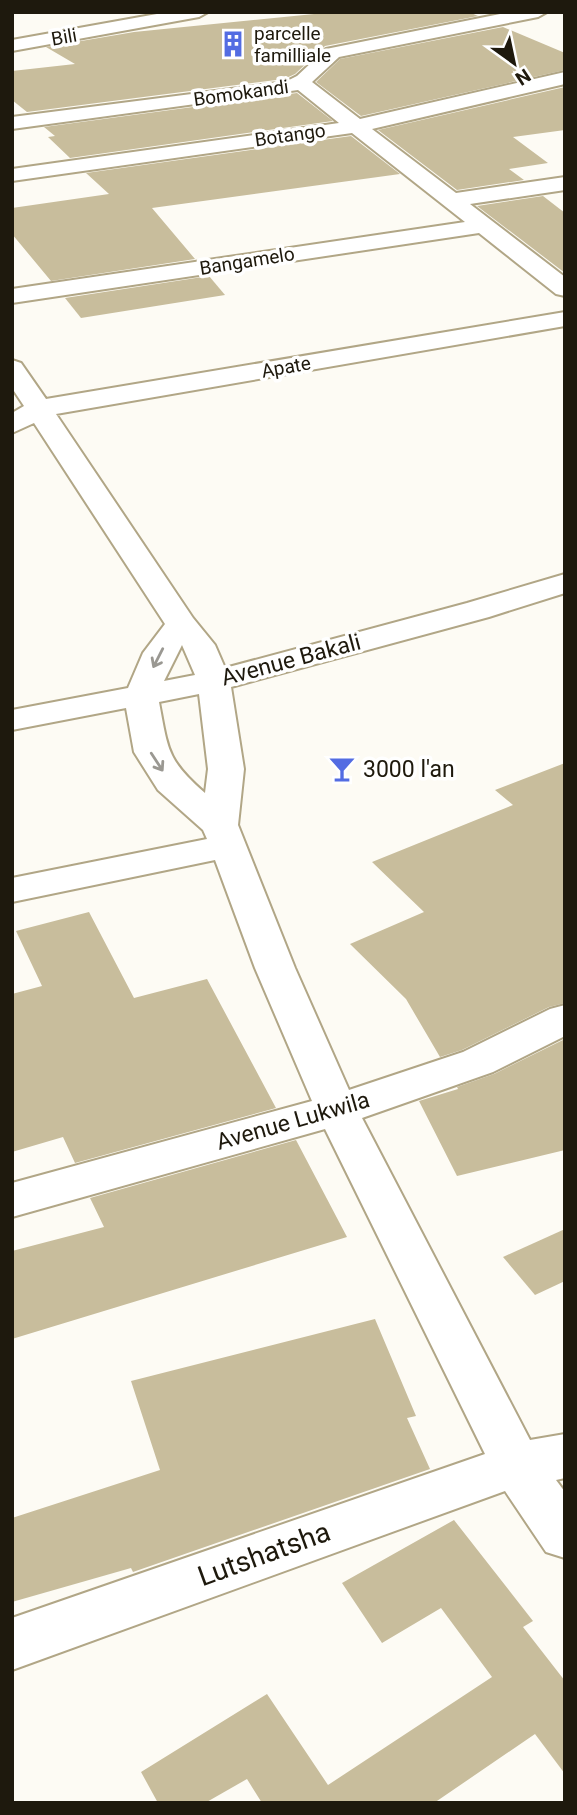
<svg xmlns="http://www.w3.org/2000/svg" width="577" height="1815" font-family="Roboto,sans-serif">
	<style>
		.building { fill: #c8bd9c }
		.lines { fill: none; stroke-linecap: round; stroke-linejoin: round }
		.minor-casing { stroke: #b1a686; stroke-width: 4 }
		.minor { fill: #fff; fill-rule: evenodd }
		.oneway { stroke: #9a9892 }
		.labels { text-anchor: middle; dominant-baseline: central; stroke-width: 7; stroke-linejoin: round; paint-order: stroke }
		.far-poi-label { font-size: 19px; fill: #1e190d; stroke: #fff; text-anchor: start }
		.far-street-label { font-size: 19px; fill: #1e190d; stroke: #fff }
		.street-label { font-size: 23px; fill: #1e190d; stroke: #fff }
		.poi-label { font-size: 23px; fill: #1e190d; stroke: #fff; text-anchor: start }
		.near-street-label { font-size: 28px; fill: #1e190d; stroke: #fff }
	</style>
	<rect width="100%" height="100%" fill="#fdfbf4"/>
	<g class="building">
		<path d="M334,12h135l9,4 -153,30 -30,28 -11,5 -257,33 -15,-12v-29l63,-7 -29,-17 88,-15z"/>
		<path d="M503,27l62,26v17l-204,46 -45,-34 24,-23z"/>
		<path d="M565,87v43l-52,7 35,26 -39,6 15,11 -67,10 -79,-60z"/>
		<path d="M297,93l36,28 -263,37 -22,-21 7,-1 -11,-9z"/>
		<path d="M351,136l49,38 -248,34 43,51 -144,22 -39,-47v-26l97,-14 -23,-21z"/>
		<path d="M543,196l22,17v60l-88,-67z"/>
		<path d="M209,276l16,19 -144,23 -16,-20z"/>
		<path d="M565,763v240l-16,4 -87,43 -22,7 -34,-58 -56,-55 74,-32 -52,-50 141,-57 -18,-15z"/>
		<path d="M89,912l45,86 73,-19 69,129 -201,55 -12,-26 -51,15v-158l30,-8 -26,-55z"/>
		<path d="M565,1039v111l-108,26 -38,-75 39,-12 -1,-2 37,-13z"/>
		<path d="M296,1140l51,97 -335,102v-88l92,-24 -14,-29z"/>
		<path d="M565,1229v52l-30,14 -32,-38z"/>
		<path d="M375,1319l41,97 -9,2 23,51 -297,103 -2,-4 -119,34v-84l148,-48 -29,-89z"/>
		<path d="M454,1520l79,101 -10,6 42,54v93l-30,-40 -101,69h-172l-15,-24 -42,24h-47l-17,-31 126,-78 61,91 164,-108 -51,-69 -59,35 -40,-60z"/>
	</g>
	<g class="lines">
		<g class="minor-casing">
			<g id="minor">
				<path d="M168,12h40l-9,5 -187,34v-11z"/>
				<path d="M510,12h37l-9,5 -199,40 -27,25 48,37 205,-47v12l-193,45 84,64 109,-16v13l-95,14 95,73v19l-9,-2 -77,-61 -467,70v-14l453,-67 -113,-89 -340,48v-12l327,-46 -41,-33 -286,39v-12l273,-35 12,-6 29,-27z"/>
				<path d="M565,312v14l-509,88 137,204 22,27 10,23 242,-65 98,-29v19l-76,24 -258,70 13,82 -6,56 57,143 54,122 114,-38 87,-43 15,-4v31l-72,36 -131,46 168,322 35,-6v44l-9,2 9,12v66l-19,-6 -41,-61 -493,179v-52l473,-164 -160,-325 -313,88v-34l300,-82 -57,-133 -40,-108 -203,42v-24l195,-39 -4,-9 -45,-40 -24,-38 -8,-44 -114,22v-20l116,-22 15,-35 22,-29 -131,-201 -22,10v-20l12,-7 -12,-18v-28l9,3 25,36zM182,645l13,30 -31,6zM199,694l9,75 -3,24c-38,-33 -37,-43 -46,-91z"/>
			</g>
		</g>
		<use href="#minor" class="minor"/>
	</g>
	<defs><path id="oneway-shaft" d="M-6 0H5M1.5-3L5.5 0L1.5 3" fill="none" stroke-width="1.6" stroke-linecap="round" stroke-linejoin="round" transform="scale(1.75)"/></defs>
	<g class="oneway">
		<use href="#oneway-shaft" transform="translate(158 658) rotate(117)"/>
		<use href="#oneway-shaft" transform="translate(157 762) rotate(57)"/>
	</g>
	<defs>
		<g id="building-bare" transform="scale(2.1)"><path d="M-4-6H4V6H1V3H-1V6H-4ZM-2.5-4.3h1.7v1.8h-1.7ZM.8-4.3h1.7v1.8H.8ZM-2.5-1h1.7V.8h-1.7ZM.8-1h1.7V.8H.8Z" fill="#536ce2" stroke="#fff" stroke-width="2.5" paint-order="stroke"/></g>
		<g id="bar-bare" transform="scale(2.1)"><path d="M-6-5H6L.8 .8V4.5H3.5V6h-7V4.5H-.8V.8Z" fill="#536ce2" stroke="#fff" stroke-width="2.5" paint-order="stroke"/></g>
	</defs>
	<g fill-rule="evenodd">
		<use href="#building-bare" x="233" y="44"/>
		<use href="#bar-bare" x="342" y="769"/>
	</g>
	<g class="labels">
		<g class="far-poi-label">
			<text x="254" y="33">parcelle<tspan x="254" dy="22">familliale</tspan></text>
		</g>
		<g class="far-street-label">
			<text transform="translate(64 37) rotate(-10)">Bili</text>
			<text transform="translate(241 93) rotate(-8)">Bomokandi</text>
			<text transform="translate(290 135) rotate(-8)">Botango</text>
			<text transform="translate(247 261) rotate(-9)">Bangamelo</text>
			<text transform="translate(286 367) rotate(-10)">Apate</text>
		</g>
		<g class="street-label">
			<text transform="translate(291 660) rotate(-15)">Avenue Bakali</text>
			<text transform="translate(293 1121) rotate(-16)">Avenue Lukwila</text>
		</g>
		<g class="poi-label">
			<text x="363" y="769">3000 l'an</text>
		</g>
		<g class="near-street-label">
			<text transform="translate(264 1554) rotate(-20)">Lutshatsha</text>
		</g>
	</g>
	<rect width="577" height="1815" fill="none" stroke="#1e190d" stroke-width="28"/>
	<g transform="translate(514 63) rotate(147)" stroke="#ffffff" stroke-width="5" paint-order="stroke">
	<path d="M0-5L12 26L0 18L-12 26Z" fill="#1e190d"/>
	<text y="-10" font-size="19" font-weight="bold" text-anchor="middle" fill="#1e190d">N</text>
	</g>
</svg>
